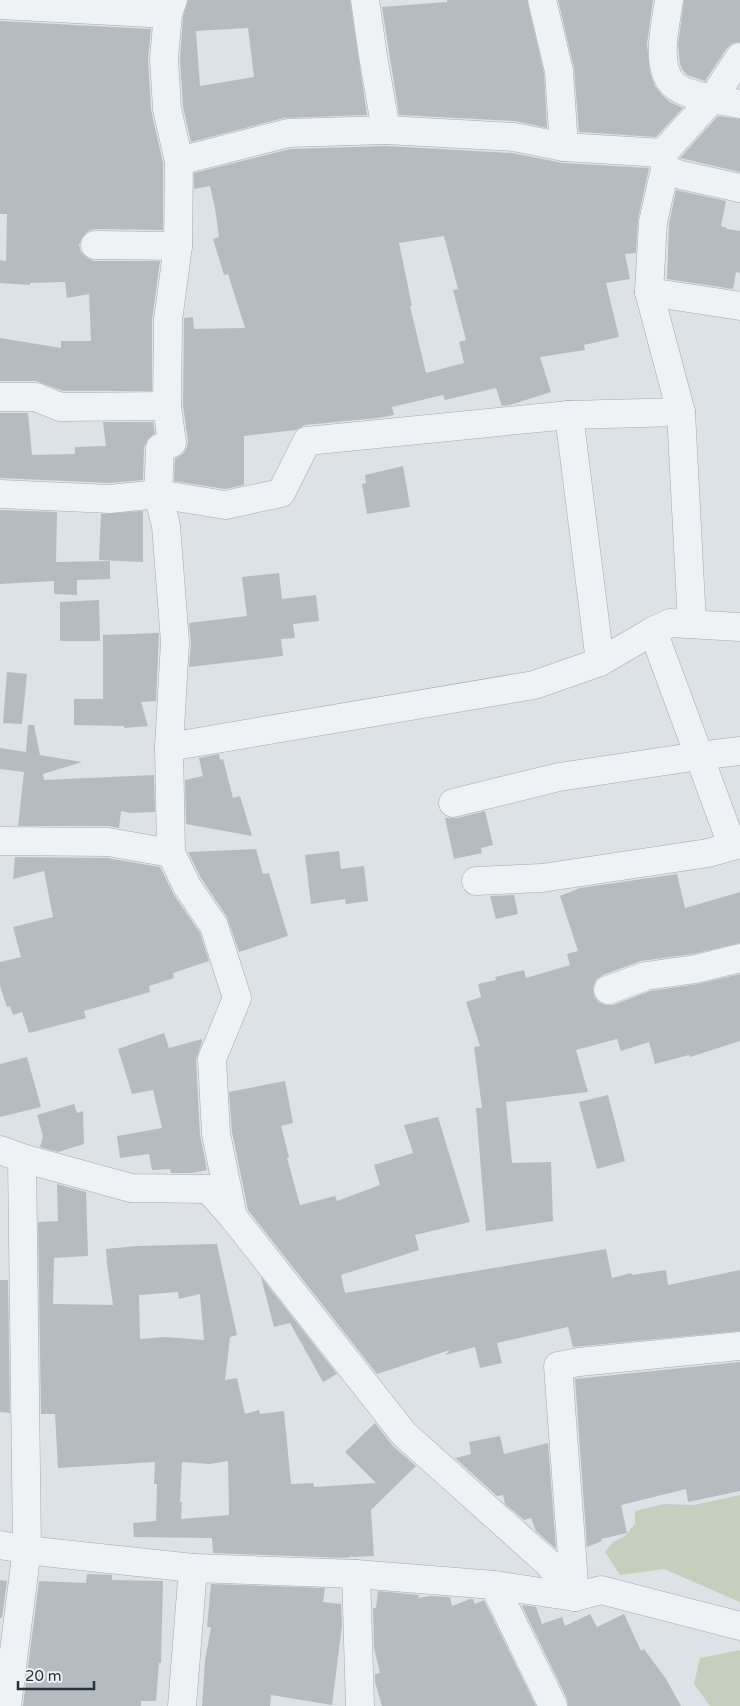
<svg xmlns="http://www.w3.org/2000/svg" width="740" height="1706" font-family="'Varela Round',sans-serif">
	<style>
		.green { fill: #c6cfbe }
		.building { fill: #b4bcc2; fill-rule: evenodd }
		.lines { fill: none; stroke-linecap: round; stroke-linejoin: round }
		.minor-casing { stroke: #a3aab0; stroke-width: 29 }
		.minor { stroke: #eff2f5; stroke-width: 28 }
	</style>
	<rect width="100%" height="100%" fill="#dde2e6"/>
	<g class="green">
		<path d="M740,1495v107l-76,-33 -44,6 -15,-23 8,-10 12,-6 10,-12v-13l29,-7 30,1z"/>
		<path d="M740,1650v56h-30l-16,-22 6,-26z"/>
	</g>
	<g class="building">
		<path d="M188,0h162l17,115 -83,3 -93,24 -8,-35 -3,-49 3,-41zM248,28l6,49 -54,9 -4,-55z"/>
		<path d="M447,0h80l17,73 3,55 -32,-7 -116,-6 -17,-108 65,-5z"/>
		<path d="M558,0h95l-6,44 3,29 5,13 7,9 8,7 13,6 -27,29 -77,-5 -5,-64z"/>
		<path d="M684,0h56v42l-7,1 -6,5 -22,33 -18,-6 -5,-6 -2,-5 -2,-19z"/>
		<path d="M0,21l151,8 -3,30 3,51 12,53v67l-68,-1 -7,2 -6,6 -3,8 2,7 6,6 7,3h66l-8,59v71h-89l-27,-10h-36v-43l61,10v-7h30l-2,-47 -22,4 -2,-16 -35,1v2l-30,-2v-23l6,1 1,-47h-7z"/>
		<path d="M718,116l22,3v53l-60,-14z"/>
		<path d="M386,146l126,7 51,10 86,5 -11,51 -2,34 -11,1 5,25 -24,4 13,54 -35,8 1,5 -45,7 11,35 -41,13 -8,1 -6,-18 -51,12 -2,-5 -51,12 2,8 -16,3 -73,7 -9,5 -52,6v49l-19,4 -51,-8 1,-22 9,-6 3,-6 1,-6 -5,-36 1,-87 9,-1 1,12 51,-1 -17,-54 -4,1 -11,-36 6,-2 -4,-29 -5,-22 -16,3v-16l96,-24zM444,236l14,53 -5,1 13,50 -7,2 5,21 -38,10 -16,-67h2l-13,-63z"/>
		<path d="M676,190l50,11 -5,25 6,2v1l13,2v42l-4,-1 -3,17 -66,-10 2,-55z"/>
		<path d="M0,413h28l4,42 43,-1v-7l31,-1 -3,-24h50l2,11 -7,6 -4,8 -1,33 -33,3 -110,-5z"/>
		<path d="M403,466l7,41 -43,7 -5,-30 4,-1 -1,-8z"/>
		<path d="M0,510l57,2 -1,50 54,-1v18l-33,1v15l-23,-1v-13l-54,3z"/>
		<path d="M143,511v51l-44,-2 2,-46z"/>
		<path d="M279,573l3,26 34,-4 3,26 -26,3 2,14 -14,1 2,17 -94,11 2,-24 -2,-20 58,-7 -5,-39z"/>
		<path d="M99,600l1,41h-40v-39z"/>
		<path d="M159,633l-3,68 -15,1 7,24 -24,2v-2l-50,-1v-26h29v-64z"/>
		<path d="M7,672l20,2 -5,50 -19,-1z"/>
		<path d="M28,725h6l6,30 42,7 -39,12 1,6 110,-5 1,37 -25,1 -9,-2 -2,17 -11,-2h-90l6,-54 -24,-3v-21l26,4z"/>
		<path d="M219,754l1,6 3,-1 10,39 7,-2 12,40 -66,-12 -1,-44 18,-4 -4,-18z"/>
		<path d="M485,811l8,34 -12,3 1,5 -28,6 -9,-41h12z"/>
		<path d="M256,849l7,25 6,-1 19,63 -49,16 -12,-35 -26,-39 -13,-26z"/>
		<path d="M339,851l2,18 23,-3 4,35 -22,3 -1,-5 -34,5 -6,-49z"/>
		<path d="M15,857l92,1 53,9 14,28 26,38 9,28 -36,12 1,5 -25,8 1,6 -66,19 2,7 -57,15 -7,-21 -9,3 -3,-9 -3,1 -7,-21v-24l21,-5 -8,-30 40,-10 -9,-46 -31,8z"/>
		<path d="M677,874l8,34 55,-16v51l-47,11 -52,7 -38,14 -7,5 -3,7 1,9 4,6 7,3h8l37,-14 48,-7 42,-10v67l-50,16 -1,-2 -34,9 -6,-22 -28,9 -4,-12 -41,11 12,42 -82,10 6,61 39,-1 2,59 -67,10 -10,-123h6l-8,-61 6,-1 -14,-44 15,-5 -3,-13 18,-4 -1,-3 29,-7 2,8 44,-13 -3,-11 11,-3 -18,-55 20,-8z"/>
		<path d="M514,895l4,19 -22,5 -6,-23z"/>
		<path d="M164,1033l5,15 33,-9v3l-6,18 4,75 7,35 -15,3h-21l-1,-4 -18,1 -3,-16 -29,4 -3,-22 45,-8 -9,-38 -21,4 -14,-45z"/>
		<path d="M27,1057l14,50 -41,10v-53z"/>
		<path d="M285,1081l8,42 -12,3 8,31 -2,1 13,47 35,-9 2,5 43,-16 -6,-20 39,-12 -9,-28 34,-8 32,105 -55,13 4,15 -78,25 4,18 261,-44 6,29 19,-5 1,2 34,-5 2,15 72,-15v61l-167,16 -5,-20 -71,16 5,20 -22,5 -5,-21 -30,8 5,-5 -73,24 -129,-164 -16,-78 -3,-40z"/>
		<path d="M608,1095l17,66 -28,8 -18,-67z"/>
		<path d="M74,1104l3,9 6,-2 1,33 -26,8 -18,-5 3,-11 -6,-21z"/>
		<path d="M57,1184l29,8 2,64 -34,2 -1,46 60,1 -6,-41 -1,-15 30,-3 81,-2 20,91 -7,2 -5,43 12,-2 8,36 14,-4 1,4 24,-3 7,73 22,-1 1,4 62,-4 -31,-31 30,-29 18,23 23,20 -45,44 3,46 -22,1 -1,-2v2l-8,1 -130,-5 -1,-15 -78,-1 -1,-14 23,-2 1,-37h-3l1,-22 -97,6 -3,-54h-14l-3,-192 20,-1zM178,1292l1,7 21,-5 4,46 -39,-3 -25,2 -1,-44zM228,1461l1,54 -48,4 1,-17h-2l2,-40 28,2z"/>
		<path d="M261,1277l76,97 -14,8 -33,-59 -16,4z"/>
		<path d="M0,1280h8l2,133 -10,-1z"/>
		<path d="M740,1362v129l-52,11 -2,-13 -65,16 6,28 -26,6 1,2 -15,6 -12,-168z"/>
		<path d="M500,1436l4,18 44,-11 8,106 -20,-18 -5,-13 -7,2 -19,-16 -2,-9 -6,1 -42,-38 16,-4 -2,-12z"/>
		<path d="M87,1574l25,1v5l51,1 -2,82h-2l-3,38h-15v5h-118l16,-125 47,2z"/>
		<path d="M0,1580l7,1 -5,37h-2z"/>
		<path d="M211,1584l114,4 -2,14 18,2 1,21 -10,80 -61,-10 -1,11h-68l3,-45 6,-34h-4z"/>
		<path d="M378,1591l41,4 -1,3 12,-2 20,1 2,9 18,-7h3l2,5 9,-4 52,106h-154l-7,-24v-8l5,-1 -6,-25 -1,-40h3z"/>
		<path d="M524,1605l12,2 6,17 20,-7 3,9 25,-12 7,13 27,-13 17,37 3,-2 22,30 15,27h-113l-1,-7 -45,-93z"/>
	</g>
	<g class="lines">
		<g class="minor-casing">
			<g id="minor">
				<path d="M173,0l-5,14 -4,44 3,51 12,52 -1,85 -10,74 -1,86 5,37 -12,5 -2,46 8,32 9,116 -6,105 2,106 16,33 27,40 23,72 -25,61 4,75 17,83"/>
				<path d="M365,0l8,56 13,74 128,7 50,10 99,6"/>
				<path d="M542,0l17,71 5,76"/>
				<path d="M669,0c-3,23 -15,67 5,85 11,11 50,16 66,19"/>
				<path d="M0,5l168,9"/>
				<path d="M179,161l109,-28 98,-3"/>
				<path d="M665,169l16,6 59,13"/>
				<path d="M95,245l83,1"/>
				<path d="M649,292l91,14"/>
				<path d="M0,397h36l24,10 107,-1"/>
				<path d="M569,415l31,247"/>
				<path d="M0,494l110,5 48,-5 67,11 56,-12 26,-52 262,-26 112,-3"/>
				<path d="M692,624l-11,-212 -32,-120 4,-70 12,-53 -2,-16 50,-55 27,-41"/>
				<path d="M653,631l79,214"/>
				<path d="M169,747l365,-62 66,-23 53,-31 17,-8 70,4"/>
				<path d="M453,803l106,-26 140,-21 41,-5"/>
				<path d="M0,841l108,1 63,11"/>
				<path d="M476,881l66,-3 166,-25 32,-9"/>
				<path d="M608,990l38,-14 50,-7 44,-11"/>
				<path d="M0,1150l22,8 109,30 77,1 25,28 171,217 144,129 27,34"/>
				<path d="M0,1545l44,7 149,16"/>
				<path d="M356,1574l4,132"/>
				<path d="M494,1585l59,121"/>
				<path d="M575,1597l-17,-231 21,-4 161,-16"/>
				<path d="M7,1706l20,-157 -5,-391"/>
				<path d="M182,1706l11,-138 163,6 138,11 81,12 26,-7 139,36"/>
			</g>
		</g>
		<use href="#minor" class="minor"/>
	</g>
	<path d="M18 1681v8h76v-8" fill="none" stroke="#27323c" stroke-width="2.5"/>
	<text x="25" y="1681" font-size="15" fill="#27323c" stroke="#ecf1f4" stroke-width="4" paint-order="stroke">20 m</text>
</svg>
